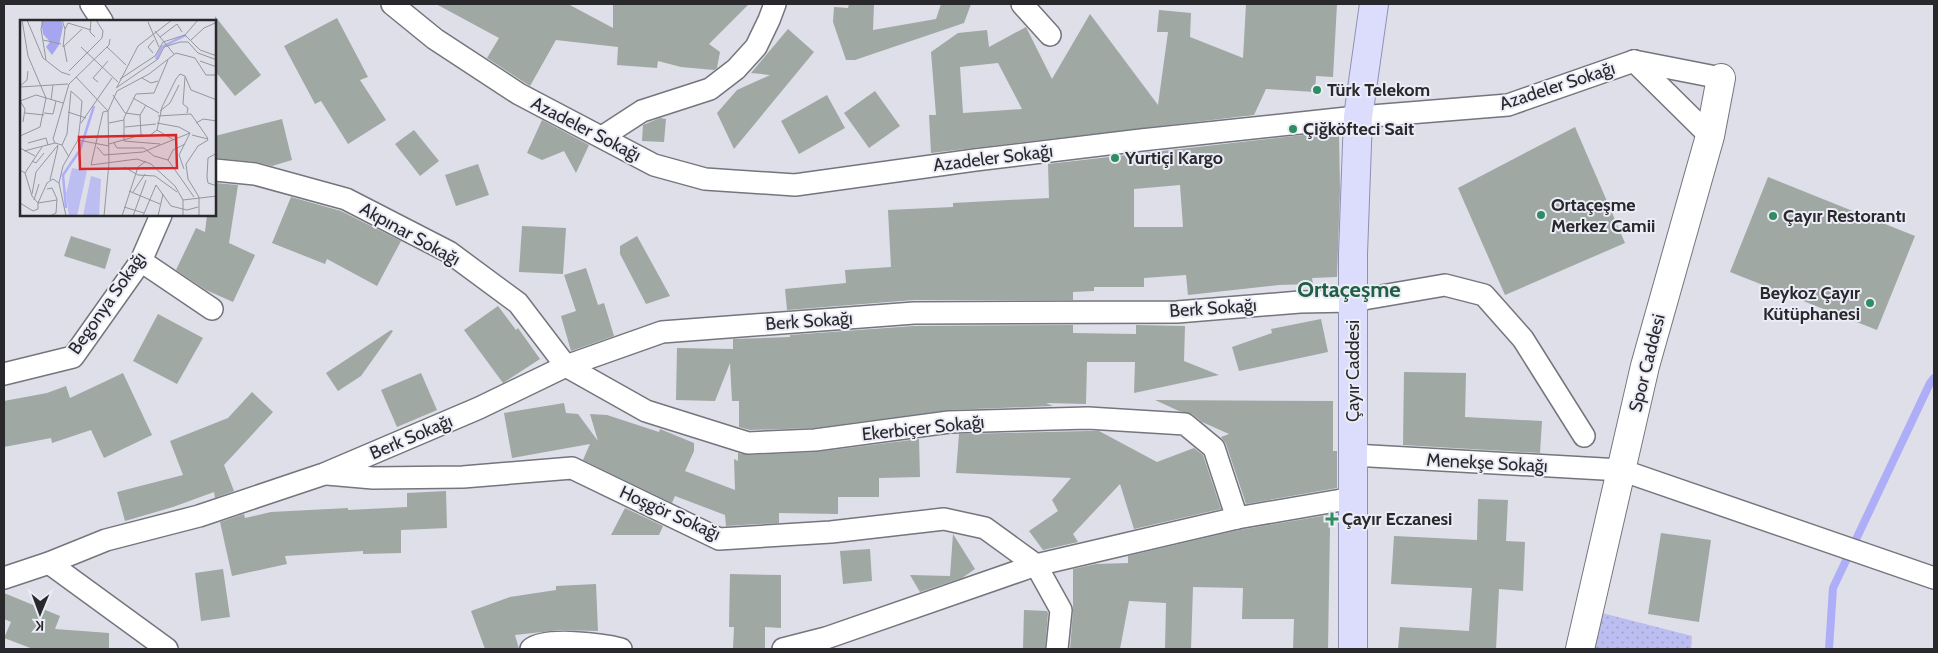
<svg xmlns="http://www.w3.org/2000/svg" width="1938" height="653" font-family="Cabin,sans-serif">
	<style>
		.grass { fill: url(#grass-dots) }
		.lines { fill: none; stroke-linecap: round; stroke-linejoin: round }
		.stream { stroke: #adadf8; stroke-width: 8 }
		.building { fill: #9fa8a3; fill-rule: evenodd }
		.minor-casing { stroke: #74757d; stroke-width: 24 }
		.tertiary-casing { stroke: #74757d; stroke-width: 30 }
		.primary-casing { stroke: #8e90b3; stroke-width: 30 }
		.minor { stroke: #fff; stroke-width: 21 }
		.tertiary { stroke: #fff; stroke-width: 28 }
		.primary { stroke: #dcddfd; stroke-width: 28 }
		.poi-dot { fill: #2f8d64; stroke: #ebecf5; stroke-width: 2 }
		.labels { text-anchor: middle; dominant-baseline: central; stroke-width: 4; stroke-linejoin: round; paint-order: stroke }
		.street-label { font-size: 18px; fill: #29292d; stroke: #ebecf5 }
		.poi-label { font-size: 18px; font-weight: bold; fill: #29292d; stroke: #ebecf5; text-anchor: start }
		.district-label { font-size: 22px; font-weight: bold; fill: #1f5f43; stroke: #ebecf5 }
		.inset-river { fill: none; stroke: #adadf8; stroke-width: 2.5 }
		.inset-road { fill: none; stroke: #96969d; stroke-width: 1 }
		.view { fill: #d62828; fill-opacity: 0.15; stroke: #d62828; stroke-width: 2.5 }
		.inset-edge { fill: none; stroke: #29292d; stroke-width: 2.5 }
	</style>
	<defs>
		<pattern id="grass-dots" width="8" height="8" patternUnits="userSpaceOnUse" patternTransform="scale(1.25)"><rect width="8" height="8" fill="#bcbdf1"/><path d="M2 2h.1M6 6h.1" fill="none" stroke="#a2a2cf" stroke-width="1.8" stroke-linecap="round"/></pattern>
	</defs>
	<rect width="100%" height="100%" fill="#dedfe8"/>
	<path class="grass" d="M1602,613l90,23 -1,13h-97z"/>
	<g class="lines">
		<path class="stream" d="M1829,649l4,-61 97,-205 4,-5"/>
	</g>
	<g class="building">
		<path d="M436,4h132l45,24v-24h136l-40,40 11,8 -3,16 -3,2 -33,-3 -23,-6 -1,7 -40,-3 1,-18 -62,-7 -26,46 -43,-28 12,-20z"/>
		<path d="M849,4h25l-1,26 63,-11 5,-15h30l-7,19 -109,37h-9l-13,-38 1,-15 14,1z"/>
		<path d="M1246,4h91l-4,73 -17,-1 -1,16 -49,-3 -12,26 -323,38 -2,-38h7l-5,-63 27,-19 29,-3 2,17 37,-20 26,52 38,-65 68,91 10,-73h-11l2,-22 32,3 -1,24 53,21zM998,63l24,46 -59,4 -3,-46z"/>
		<path d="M215,16l46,59 -26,21 -20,-25z"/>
		<path d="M337,18l31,59 -8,3 26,40 -38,24 -27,-43 -6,3 -31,-58z"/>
		<path d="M788,29l26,23 -80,97 -17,-36 20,-23 33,-15 -19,-2z"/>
		<path d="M875,91l25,35 -31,22 -25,-35z"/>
		<path d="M827,95l18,33 -46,26 -18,-33z"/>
		<path d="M660,118l6,1 -2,23 -22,-1 1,-16z"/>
		<path d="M282,119l10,41 -20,6 -16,-4 -41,-4v-22z"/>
		<path d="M542,120l47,25 -13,28 -12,-22 -22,9 -15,-7z"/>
		<path d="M1575,127l50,116 -120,52 -47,-107z"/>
		<path d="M414,130l25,31 -19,15 -25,-32z"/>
		<path d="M1339,131l1,59 -3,87 -25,1 1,6 -34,1 -91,10 -2,-20 -42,3v9h-50v4l-21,1v8h-159l-127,10 -2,-21 61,-6 -1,-13 46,-3 -3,-57 65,-3v-4l96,-5 -1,-34zM1180,185l3,42h-49v-38z"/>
		<path d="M478,164l11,31 -33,11 -11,-31z"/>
		<path d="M1768,177l147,59 -38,94 -147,-58z"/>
		<path d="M215,183l23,2 -9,58 26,12 -22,47 -27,-12 -30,-20 20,-42 9,4 2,-17h8z"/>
		<path d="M291,197l50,14 60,30 -24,45 -50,-27 -2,5 -53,-21z"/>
		<path d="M522,226l44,2 -3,46 -44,-2z"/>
		<path d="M71,236l40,13 -6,20 -41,-13z"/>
		<path d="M637,236l33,60 -24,8 -26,-50v-8z"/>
		<path d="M586,268l12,37 6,-2 10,33 -43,15 -10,-35 15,-5 -12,-36z"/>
		<path d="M498,306l18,24 2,-2 22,31 -37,24 -39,-53z"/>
		<path d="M158,314l45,24 -26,46 -44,-23z"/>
		<path d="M1321,319l7,33 -89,19 -7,-24 40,-14 -1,-4z"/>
		<path d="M1073,325v8l63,1v-9l49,1 -1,35 35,14 -85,18 1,-31h-48l-1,42 -40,-1 7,3 -104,4 -135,18 -64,2 -11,-3v-26h-7l-2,-38 -15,38 -39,-1 1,-52 56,1v-10l57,-2v-2l124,-9z"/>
		<path d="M391,330l2,1 -32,45 -23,15 -12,-18z"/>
		<path d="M1404,372l62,1 -1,44 77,4 -2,32 -137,-8z"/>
		<path d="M123,373l29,62 -48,23 -13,-28 -39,13 -1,-5 -47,9v-46l43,-8 19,-7 4,12z"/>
		<path d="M421,373l16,37 -40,17 -16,-37z"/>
		<path d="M252,392l21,20 -49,53 10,26 -19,7 -1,-6 -41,15 -48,14 -8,-29 66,-17 -13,-34 58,-23z"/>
		<path d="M1155,400l178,1v50h4v37l-91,16 -20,-60 -5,-7 8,-3 -27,-12 -10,-8 -13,-3z"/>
		<path d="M564,403l2,10 12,1 20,27 -8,-27 17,1 52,17 1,-3 34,14v8l-9,20 50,19 -1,-31 4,2v-8l11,2 67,-3 103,-13 1,38 -41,1v19h-41v17l-59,-1v10l-53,3 -1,-11 -50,-19 -3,7 -89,-43 7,-16 -78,14 -8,-45z"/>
		<path d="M1088,431h11l58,31 37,-14 9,7 18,54 -87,20 -14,-45 -47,50 5,8 -35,8 -14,-19 29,-20 -6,-11 19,-22 -115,-5 3,-39z"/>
		<path d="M446,491l1,37 -46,2v23l-38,1v-3l-78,5 2,8 -55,12 -12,-54 24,-8 1,4 26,-6 77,-4v2l59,-3v-14z"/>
		<path d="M1478,499l30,1 -2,41 19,1 -2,49 -24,-2 -3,60h-98l2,-22 69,4 3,-43 -81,-4 3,-48 83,4z"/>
		<path d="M625,508l38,18 -4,9h-48z"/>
		<path d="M1334,514l1,13h-5l-2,122h-35l1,-30h-52l1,-31 -50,-1 -2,62h-26l1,-46 -37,-2 -9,48h-50l3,-38v-42l23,-5 32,-1v-7l111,-26z"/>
		<path d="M1661,533l50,7 -12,82 -51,-8z"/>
		<path d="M953,534l22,35 -13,9 -42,14 -10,-17 40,1z"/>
		<path d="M870,549l2,32 -29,3 -3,-33z"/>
		<path d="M223,569l7,48 -29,4 -6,-48z"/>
		<path d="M730,574l51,1v53l-16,-1v22h-32l1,-22h-5z"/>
		<path d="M596,584l2,47 -38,-1 -45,5 4,14h-34l-14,-38 39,-14 46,-7v-4z"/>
		<path d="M4,593l56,23 -5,13 54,4v16h-76l-29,-11 7,-16 -7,-3z"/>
		<path d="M1024,610l23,1 1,2 -3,36h-22z"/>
	</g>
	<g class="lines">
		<g class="minor-casing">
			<g id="minor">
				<path d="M91,4l11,17"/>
				<path d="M392,4l43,35 84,55 135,71 51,14 90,6 180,-25 166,-20 206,-22 161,-13 126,-44"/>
				<path d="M1022,4l28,31"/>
				<path d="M1634,61l76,75"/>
				<path d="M1634,61l87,17"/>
				<path d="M602,137l40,-26 68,-22 26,-20 20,-22 13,-27 6,-16"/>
				<path d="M215,170l40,4 91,25 103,53 69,51 48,63 80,45 102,32 67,-3 134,-18 139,-4 97,6 29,24 23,70"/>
				<path d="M141,261l71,48"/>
				<path d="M4,374l69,-17 68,-96 20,-46"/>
				<path d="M1353,455l268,15 313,108"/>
				<path d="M327,474l46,4 90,-1 109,-9 147,71 112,-7 113,-13 41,9 51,37 25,45 -4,39"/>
				<path d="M49,563l118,86"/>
				<path d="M4,578l45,-15 57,-23 93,-24 125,-42 155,-66 87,-42 96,-34 252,-19 263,-1 123,-10 52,-1 93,-16 39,10 39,44 61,97"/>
				<path d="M531,649c14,-12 72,-5 90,0"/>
				<path d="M783,649l43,-11 210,-73 201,-47 116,-20"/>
			</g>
		</g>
		<g class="tertiary-casing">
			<path id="tertiary" d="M1580,649l65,-283 65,-230 11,-58"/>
		</g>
		<g class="primary-casing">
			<path id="primary" d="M1353,649v-395l5,-137 16,-113"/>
		</g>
		<use href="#minor" class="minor"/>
		<use href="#tertiary" class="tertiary"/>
		<use href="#primary" class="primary"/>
	</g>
	<g class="poi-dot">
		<circle cx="1317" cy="90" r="5"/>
		<circle cx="1293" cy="129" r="5"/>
		<circle cx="1115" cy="158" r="5"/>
		<circle cx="1541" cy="215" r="5"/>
		<circle cx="1773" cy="216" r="5"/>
		<circle cx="1870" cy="303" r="5"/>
		<path d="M1329.5 511.5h5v5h5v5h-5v5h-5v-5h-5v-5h5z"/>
	</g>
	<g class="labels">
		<g class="street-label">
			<text transform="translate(1557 86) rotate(-18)">Azadeler Sokağı</text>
			<text transform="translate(586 129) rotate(27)">Azadeler Sokağı</text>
			<text transform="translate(993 158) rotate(-7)">Azadeler Sokağı</text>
			<text transform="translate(410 234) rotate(29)">Akpınar Sokağı</text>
			<text transform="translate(107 303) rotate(-55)">Begonya Sokağı</text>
			<text transform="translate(1213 308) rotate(-4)">Berk Sokağı</text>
			<text transform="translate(809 321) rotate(-4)">Berk Sokağı</text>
			<text transform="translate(1647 363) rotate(-76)">Spor Caddesi</text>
			<text transform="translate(1353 371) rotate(-90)">Çayır Caddesi</text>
			<text transform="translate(923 428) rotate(-6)">Ekerbiçer Sokağı</text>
			<text transform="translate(411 437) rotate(-23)">Berk Sokağı</text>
			<text transform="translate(1487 463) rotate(3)">Menekşe Sokağı</text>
			<text transform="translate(670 513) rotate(24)">Hoşgör Sokağı</text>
		</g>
		<g class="poi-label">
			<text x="1327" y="90">Türk Telekom</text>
			<text x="1303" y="129">Çiğköfteci Sait</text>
			<text x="1125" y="158">Yurtiçi Kargo</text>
			<text x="1551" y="205">Ortaçeşme<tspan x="1551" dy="21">Merkez Camii</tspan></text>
			<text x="1783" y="216">Çayır Restorantı</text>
			<text x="1860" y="293" text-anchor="end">Beykoz Çayır<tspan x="1860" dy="21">Kütüphanesi</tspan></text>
			<text x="1342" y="519">Çayır Eczanesi</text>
		</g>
		<g class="district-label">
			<text x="1349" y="289">Ortaçeşme</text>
		</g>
	</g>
	<g transform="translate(20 20)">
		<rect width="196" height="196" fill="#dedfe8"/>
		<path d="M52,148l15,3 -10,45h-8l-3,-22zM71,156l10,3 -2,37h-16z" fill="#bcbdf1"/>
		<path d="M21,0h20l2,7 -4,18 -7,10 -6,-8 4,-5 -7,-8z" fill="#a6a6f0"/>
		<path class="inset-river" d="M136,39l6,-12 24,-12M46,188l-3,-33 17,-25 14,-44"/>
		<path class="inset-road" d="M2,0l6,36 18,42M7,0l16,38 18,14 9,3M23,0l-2,9 5,31M42,0l3,9 -2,18 19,-18M71,0l-1,12 5,5M128,2l11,25M45,9l3,-6 23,7M135,11l19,23M165,15l15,15 17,6M140,17l17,-13 5,8M23,20l18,4M171,20l13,-12 11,-5M44,26l3,16M61,27l37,35M87,27l19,18M133,33l-5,-6 6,-7M180,41l17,6M49,51l33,-33 1,-7 -7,-11M165,56l6,14 26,10M56,57l32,34 -5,1 -12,53 46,-6 14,5 24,22 8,14v16M165,57l-2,27 5,4 -1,5M122,58l9,5 7,-2M100,59l35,-23 8,-14 22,-7 13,-15M78,62l-5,-4 15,-17M0,66l7,-6 1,-9M0,67l48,-3M97,67l21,-41 34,-26M96,68l42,-29 6,-12 16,-5h8l10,11 19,7M93,75l12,18 15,2M113,78l26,15M31,80l2,-15M0,81l16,-6 27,8M0,81l5,8 -2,13M140,91l10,-8 9,-18M48,92l18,6M5,93l19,2M24,93l9,1 3,-13M138,96l33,-2 16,23 1,3 -10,6 -12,18 2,15 11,18v19M61,103l31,-45M89,103l15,-3M137,103l22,4 11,6M176,103l7,-4 14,2M105,107l31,-3M137,110l5,-23 14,-28 4,-5 5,2M137,110l17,10M121,115l8,1 8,-6M172,115l16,4M0,116l20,-9 6,-29M58,120l31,6M8,123l18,-5 2,7M35,123l-2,-4 16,-55 40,-39 1,-6M94,123l3,5h27l10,8 14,4M89,124l32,-9 -1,-20 6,-10M140,124l-36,-3v-23l12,-24 18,-1 14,-33M165,124l-12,6 -5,10 26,37M77,127l7,8 39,-3 47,-19M0,128l15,8M4,131l31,-8 7,2 7,12M197,133l-9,5 -1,19 1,6 9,3M12,141l4,2 8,-10M104,147l14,8 17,1 22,16M164,149l-5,-14 11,-22M0,150l5,3 7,23 6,7 9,-20 6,-4 6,4 7,33M5,153l17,-26M30,160l8,-34M39,163l4,-17 15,-26 2,-16 2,-23 -11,-10 -4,43 -5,11M27,169l5,-1 5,11 -1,14 -6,3M109,171l31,13M113,172l12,-18M12,174l4,-22 22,-27M14,180l5,-16M163,180l34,-4M0,183l13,8 5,-2v-6l19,-3M104,187l20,6M84,196l5,-53 -1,-52 9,-20 32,-17 27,-21 19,5 11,17h11M102,196l16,-49 8,-6M113,196l13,-36M123,196l13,-31 15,21 16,4 11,-3M138,196l5,-22"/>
		<path class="view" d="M156,115l1,33 -97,1 -1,-32z"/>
		<rect width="196" height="196" class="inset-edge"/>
	</g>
	<rect width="1938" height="653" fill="none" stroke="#29292d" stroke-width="10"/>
	<g transform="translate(40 613) rotate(181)" stroke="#ebecf5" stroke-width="4" paint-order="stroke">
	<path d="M0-4L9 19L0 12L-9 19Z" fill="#29292d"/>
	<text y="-8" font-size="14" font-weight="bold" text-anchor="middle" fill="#29292d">K</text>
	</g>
</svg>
